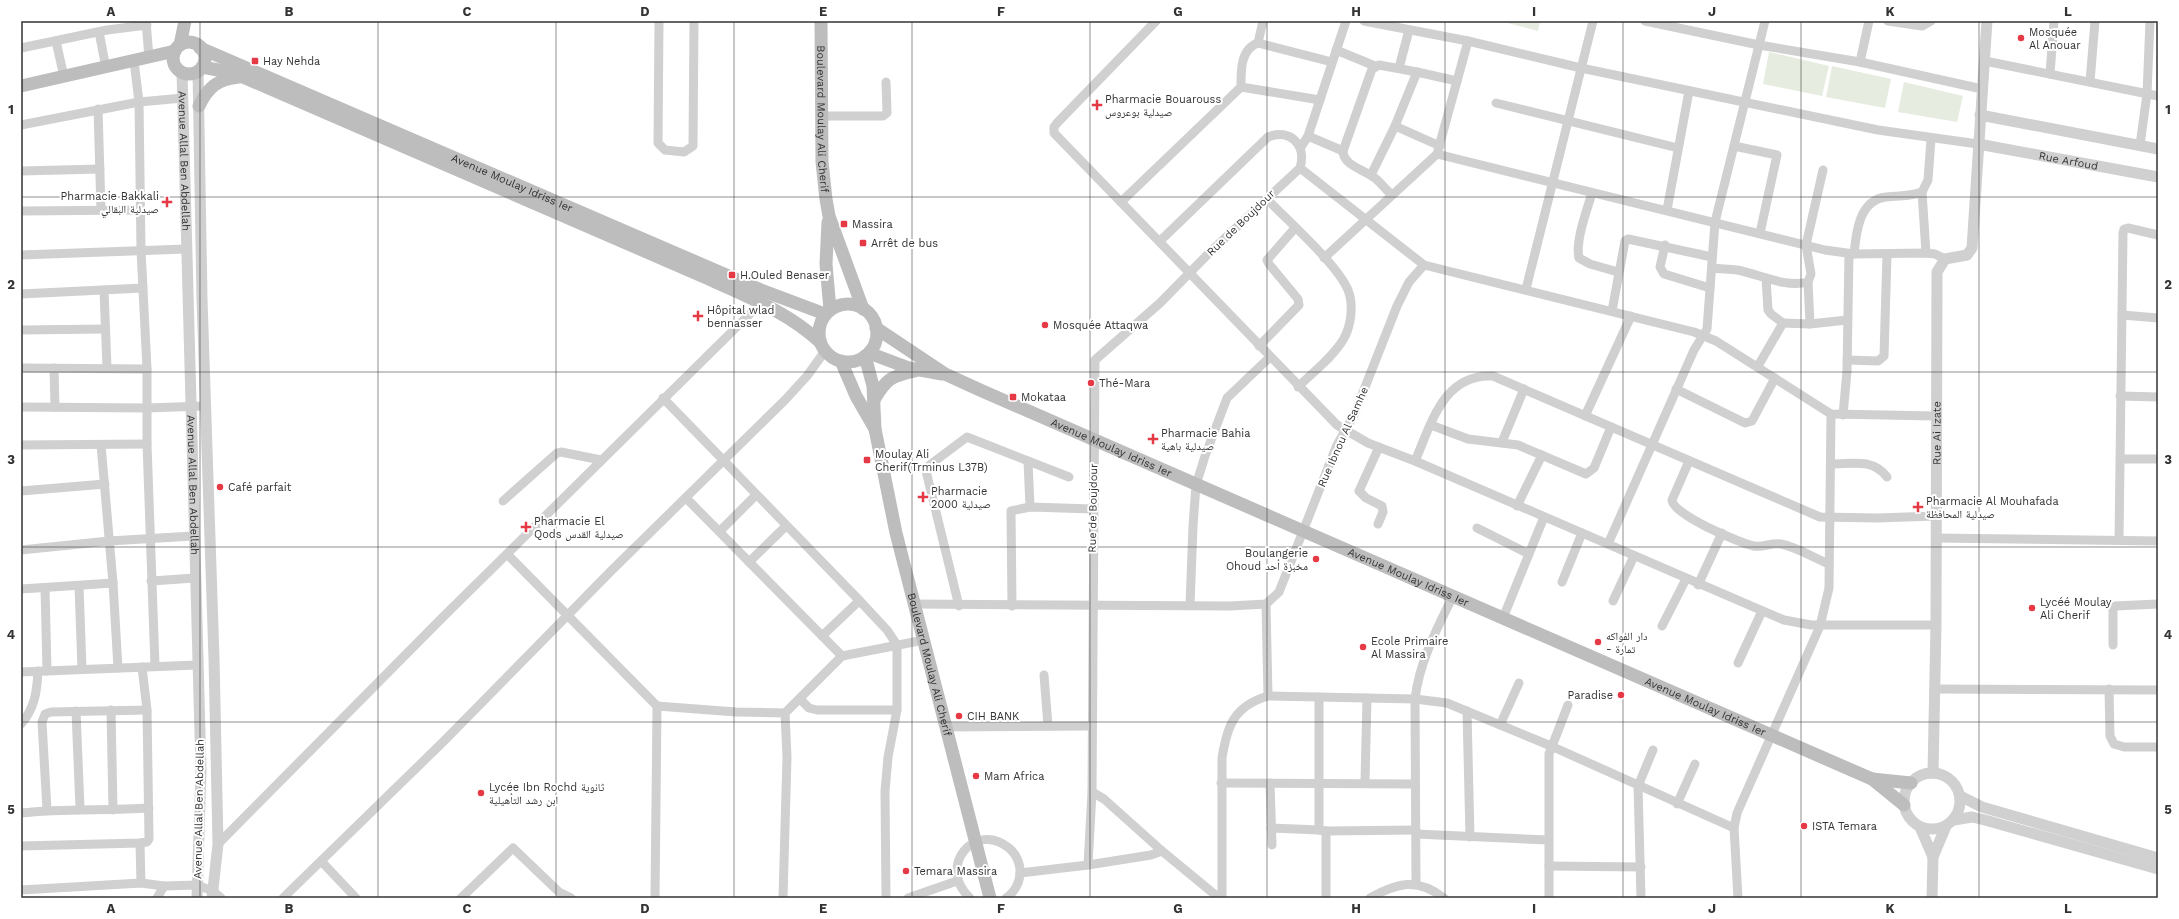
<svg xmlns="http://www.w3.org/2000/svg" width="2179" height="919" font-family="'Work Sans','Noto Naskh Arabic',sans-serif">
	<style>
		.pitch { fill: #e6ecdf }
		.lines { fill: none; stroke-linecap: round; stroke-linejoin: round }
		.minor { stroke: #d0d0d0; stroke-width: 9 }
		.tertiary { stroke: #d0d0d0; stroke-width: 11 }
		.secondary { stroke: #bdbdbd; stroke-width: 13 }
		.grid { fill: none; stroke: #333; stroke-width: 1; stroke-opacity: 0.55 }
		.poi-dot { fill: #e63946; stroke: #fff; stroke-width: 1.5 }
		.labels { text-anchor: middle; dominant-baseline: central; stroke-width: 4; stroke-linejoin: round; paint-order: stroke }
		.poi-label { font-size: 11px; fill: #333; stroke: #fff; text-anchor: start }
		.street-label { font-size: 11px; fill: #333; stroke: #fff }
		.neatline { fill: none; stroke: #333; stroke-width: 1.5 }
		.grid-label { font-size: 13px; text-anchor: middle; font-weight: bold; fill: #333 }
	</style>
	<rect width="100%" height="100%" fill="#fff"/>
	<g class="pitch">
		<path d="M1500,21h40l-2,10z"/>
		<path d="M1769,52l60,14 -7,30 -59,-12z"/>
		<path d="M1832,66l59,13 -6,29 -59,-11z"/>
		<path d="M1904,82l59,14 -6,26 -59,-10z"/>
	</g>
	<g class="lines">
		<g class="minor">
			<path d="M146,21l3,37"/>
			<path d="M659,21l-1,122 7,7 19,2 9,-6 1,-125"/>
			<path d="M1156,21l-99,102 -3,4v6l283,292 31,18 47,18 369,159 27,5h125"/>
			<path d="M1364,21l104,20 113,27 297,62 100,14"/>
			<path d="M1645,21l114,24 101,17 122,27"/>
			<path d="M1888,21l34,5 9,-5"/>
			<path d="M99,32l7,36"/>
			<path d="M56,41l8,36"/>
			<path d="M1258,43l5,-22"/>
			<path d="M21,48l86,-18 40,-5"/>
			<path d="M1336,50l39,16"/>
			<path d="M134,61l5,41 2,148 6,119v75l8,222"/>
			<path d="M1985,61l173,35"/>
			<path d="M1860,62l9,-41"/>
			<path d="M1399,68l10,-38"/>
			<path d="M1417,72l40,9"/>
			<path d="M2050,74l4,-53"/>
			<path d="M2090,82l5,-61"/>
			<path d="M1241,87c0,-15 -1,-38 17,-44l74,19"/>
			<path d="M1496,103l182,45"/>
			<path d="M98,109l3,101"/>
			<path d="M822,116h61l4,-3 -1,-31"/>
			<path d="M21,125l118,-23 44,-4"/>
			<path d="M1395,126l45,20"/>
			<path d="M1308,136l35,15"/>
			<path d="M2140,145l7,-51 3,-73"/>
			<path d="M1734,146l43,9 -17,78"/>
			<path d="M1301,147l7,-11 38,-115"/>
			<path d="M1437,154l388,96 29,4 72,-1 9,1 10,5"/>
			<path d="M1300,168l124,97 270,67 22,9 115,73 105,2"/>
			<path d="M21,171l79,-2"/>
			<path d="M1371,175l24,-49 22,-54 -38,-7 -7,4 -29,82c0,15 23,19 33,28 6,5 10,11 16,16"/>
			<path d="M1922,192l4,61"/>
			<path d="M1592,193c-5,17 -17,48 -13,65l11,6 28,8"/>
			<path d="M1267,199c21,22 70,65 81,91 6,15 3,37 -5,50 -11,18 -30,32 -45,47"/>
			<path d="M1121,202l120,-115 79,13"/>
			<path d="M1667,210l22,-119"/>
			<path d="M21,211l119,-1"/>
			<path d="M1665,245l-5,22 4,7 46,14"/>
			<path d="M1854,254c2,-21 5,-54 32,-57 13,-2 24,0 36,-5l6,-12 3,-41"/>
			<path d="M21,255l165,-6"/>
			<path d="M1324,258l113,-104 31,-113"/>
			<path d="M1712,268c8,1 17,1 25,2 22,4 47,18 71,12l3,-8 -5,-29 17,-75"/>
			<path d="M1808,282l2,42"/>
			<path d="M1526,289l67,-268"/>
			<path d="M104,290l3,78"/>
			<path d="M21,294l122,-6"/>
			<path d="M1612,311l13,-70 3,-2 84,18"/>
			<path d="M2122,315l36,3"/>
			<path d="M1783,323l27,1 37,-4"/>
			<path d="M21,330l84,-1"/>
			<path d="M1259,346l40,-41 -1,-6 -29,-35 -2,-4 28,-32"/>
			<path d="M1847,360l31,1 6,-5 3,-101"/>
			<path d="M1758,366l25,-43 -12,-9 -3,-4 -2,-32"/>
			<path d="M21,368l126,1"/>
			<path d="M54,368l1,39"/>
			<path d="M1676,389l69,34 7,-2 23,-43"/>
			<path d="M2120,396l38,1"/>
			<path d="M663,398l195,201 29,31 10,15v65l-9,47 -3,34 1,107"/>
			<path d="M21,407l126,1 58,-2"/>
			<path d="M1843,415l4,-44 2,-117"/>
			<path d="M1585,416l46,-100"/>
			<path d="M1431,425l37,14 50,6 68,29 8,-6 17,-41"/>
			<path d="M1502,442l22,-53"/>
			<path d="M21,445l126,-1"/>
			<path d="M101,445l12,138 5,85"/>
			<path d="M2121,459h37"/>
			<path d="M1028,461l2,46"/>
			<path d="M1415,461c16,-36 28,-88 78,-85l327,141 57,1 59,-2"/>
			<path d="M1689,461l-17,39c0,14 67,43 82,46 9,2 18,-4 27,-2 16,3 33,14 48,20"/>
			<path d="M1831,464c22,0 41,-6 56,13"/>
			<path d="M21,491l84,-7"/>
			<path d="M686,498l156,158"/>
			<path d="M503,501l54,-48 4,-1 40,8"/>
			<path d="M1517,506l25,-51"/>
			<path d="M1378,524l5,-12 -1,-6 -16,-8 -7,-7 20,-44"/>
			<path d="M1477,528l52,26"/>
			<path d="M720,531l36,-36"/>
			<path d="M1936,538l222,3"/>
			<path d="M2119,540l4,-307 1,-4 4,-1 30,7"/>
			<path d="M1608,544l86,-194 13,-21 8,-107 50,-201"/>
			<path d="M21,550l88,-9 84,-5"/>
			<path d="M507,554l150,152 -2,192"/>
			<path d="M749,562l37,-36"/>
			<path d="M151,581l44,-3"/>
			<path d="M1562,582l20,-49"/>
			<path d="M1698,585l24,-52"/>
			<path d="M79,586l3,83"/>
			<path d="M45,588l2,83"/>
			<path d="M21,589l92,-6"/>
			<path d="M1613,601l21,-45"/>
			<path d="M915,604l315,2 36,-2 13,-12 58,-147 17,-30 43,-109 12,-24 15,-17"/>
			<path d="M1266,604l2,92"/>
			<path d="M1190,605l3,-79 3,-41 9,-29 22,-58 43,-41"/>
			<path d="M959,606l-33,-135 1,-4 40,-30 102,40"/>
			<path d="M1012,606l-1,-95 19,-4 63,2"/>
			<path d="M1503,618l41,-101"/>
			<path d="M1662,626l24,-47"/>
			<path d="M822,636l37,-35"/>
			<path d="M2113,645v-35l2,-4 43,-2"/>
			<path d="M1738,663l24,-52"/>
			<path d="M21,672l176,-7"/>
			<path d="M1044,675l4,51"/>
			<path d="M1935,689l223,1"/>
			<path d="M2109,689l1,47 4,8 10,3h34"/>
			<path d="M1319,697v133l7,1v67"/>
			<path d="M800,699l9,9 8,2h80"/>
			<path d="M657,706l79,6 49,1 57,-57 82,-16"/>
			<path d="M111,710l2,100"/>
			<path d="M76,711l4,97"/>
			<path d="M1467,711l3,126"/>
			<path d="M21,724c14,-16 16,-33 17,-53"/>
			<path d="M1500,725l19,-42"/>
			<path d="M946,727l145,-1"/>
			<path d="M1365,782l2,-84"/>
			<path d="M1221,783l194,1"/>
			<path d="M1270,783l2,62"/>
			<path d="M1092,792l12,7 58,52 57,47"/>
			<path d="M1677,804l18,-40"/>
			<path d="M47,810l-5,-88 3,-8 6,-2 96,-2"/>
			<path d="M21,813c44,-5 85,-2 128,-5"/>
			<path d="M1271,828l48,2"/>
			<path d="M1326,831l90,-1"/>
			<path d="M1416,834l132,6"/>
			<path d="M140,843l1,40"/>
			<path d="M218,844l225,-227 318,-314"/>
			<path d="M21,846l119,-3 7,-1 2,-3 -2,-129 -5,-43"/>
			<path d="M322,862l34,36"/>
			<path d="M1088,865l4,-73 3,-432 65,-57 50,-51 90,-84c7,-23 -10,-40 -32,-31l-108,104"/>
			<path d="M1549,866l92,1"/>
			<path d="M1020,873l68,-8 63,-10 11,-4"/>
			<path d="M1416,884l-1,-185c4,-36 22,-71 38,-103"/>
			<path d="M21,890l120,-7 23,3 34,-1 16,7 7,6"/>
			<path d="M157,898l7,-12"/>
			<path d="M283,898l161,-157 167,-170 174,-171 22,-24 18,-25"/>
			<path d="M461,898l52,-50 46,44 12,6"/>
			<path d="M783,898l4,-141 -2,-44"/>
			<path d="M908,898l49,-17"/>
			<path d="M970,898c-34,-31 5,-78 39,-50 6,5 10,13 11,21 1,12 -5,23 -14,29"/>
			<path d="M1222,898v-140c5,-32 12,-52 46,-62l147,3 32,4 104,43 183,82"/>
			<path d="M1370,898c27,-15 47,-21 74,0"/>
			<path d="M1549,898v-144l19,-49"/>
			<path d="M1641,898l-3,-112 15,-36"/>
			<path d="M1738,898l-4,-70 3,-15 83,-187 9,-38 2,-174"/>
		</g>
		<g class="tertiary">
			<path d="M198,71l4,228 12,359 4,186 -6,54"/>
			<path id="s1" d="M182,72l19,698 -4,128"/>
			<path d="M1980,115l178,34"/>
			<path id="s2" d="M1978,144l180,33"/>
			<circle cx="1932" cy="801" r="28"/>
			<path id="s3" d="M1933,773l3,-148 1,-353 8,-13 22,-4 5,-7 15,-227"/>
			<path d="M1960,796l22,11 176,51"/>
			<path d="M1954,820l18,-3 13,3 173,49"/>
			<path d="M1920,827l13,30"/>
			<path d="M1932,898l1,-41 13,-31"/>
		</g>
		<g class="secondary">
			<path id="s4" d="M821,21l1,141 4,37 3,17 34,93"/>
			<circle cx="189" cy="58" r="16"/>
			<path d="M180,45l5,-24"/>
			<path id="s5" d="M200,48l561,242 64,24"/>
			<path d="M202,67l16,3 25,7 466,202c39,18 79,33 111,63"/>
			<path d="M21,86l154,-35"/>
			<path d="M199,106c9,-19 19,-27 40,-29"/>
			<path d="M828,222l-2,42 4,46"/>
			<circle cx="848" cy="333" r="29"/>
			<path id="s6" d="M876,328l69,46 35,16 892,389 32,26"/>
			<path d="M869,353l40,15 33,6"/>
			<path id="s7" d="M865,356l8,30 2,43 21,104 94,365"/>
			<path d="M841,361l15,35 19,33"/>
			<path d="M874,400c12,-21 17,-24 41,-29"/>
			<path d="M1872,779l39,4"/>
		</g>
	</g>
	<path class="grid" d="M200,21v877M378,21v877M556,21v877M734,21v877M912,21v877M1090,21v877M1267,21v877M1445,21v877M1623,21v877M1801,21v877M1979,21v877M21,197h2137M21,372h2137M21,547h2137M21,722h2137"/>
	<g class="poi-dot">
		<circle cx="2021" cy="38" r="4"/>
		<rect x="251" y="57" width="8" height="8" rx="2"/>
		<path d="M1095 99h4v4h4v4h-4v4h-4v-4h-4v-4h4z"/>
		<path d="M165 196h4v4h4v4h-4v4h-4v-4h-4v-4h4z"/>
		<rect x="840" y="220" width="8" height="8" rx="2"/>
		<rect x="859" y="239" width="8" height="8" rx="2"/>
		<rect x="728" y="271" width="8" height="8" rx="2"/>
		<path d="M696 310h4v4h4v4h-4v4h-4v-4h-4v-4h4z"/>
		<circle cx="1045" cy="325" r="4"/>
		<circle cx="1091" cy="383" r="4"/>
		<rect x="1009" y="393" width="8" height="8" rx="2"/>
		<path d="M1151 433h4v4h4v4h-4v4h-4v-4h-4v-4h4z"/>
		<rect x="863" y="456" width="8" height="8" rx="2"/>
		<circle cx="220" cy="487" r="4"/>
		<path d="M921 491h4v4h4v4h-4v4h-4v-4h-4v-4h4z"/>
		<path d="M1916 501h4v4h4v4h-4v4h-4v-4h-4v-4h4z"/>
		<path d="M524 521h4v4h4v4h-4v4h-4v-4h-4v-4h4z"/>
		<circle cx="1316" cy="559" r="4"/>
		<circle cx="2032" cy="608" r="4"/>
		<circle cx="1598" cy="642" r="4"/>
		<circle cx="1363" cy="647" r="4"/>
		<circle cx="1621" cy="695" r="4"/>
		<circle cx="959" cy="716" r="4"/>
		<circle cx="976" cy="776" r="4"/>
		<circle cx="481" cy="793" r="4"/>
		<circle cx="1804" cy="826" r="4"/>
		<circle cx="906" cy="871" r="4"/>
	</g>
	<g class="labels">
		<g class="poi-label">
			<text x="2029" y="32">Mosquée<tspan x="2029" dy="13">Al Anouar</tspan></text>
			<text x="263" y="61">Hay Nehda</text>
			<text x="1105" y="99">Pharmacie Bouarouss<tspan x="1105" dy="13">صيدلية بوعروس</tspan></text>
			<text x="159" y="196" text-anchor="end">Pharmacie Bakkali<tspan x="159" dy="13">صيدلية البقالي</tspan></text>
			<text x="852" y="224">Massira</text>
			<text x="871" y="243">Arrêt de bus</text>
			<text x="740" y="275">H.Ouled Benaser</text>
			<text x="707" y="310">Hôpital wlad<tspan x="707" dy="13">bennasser</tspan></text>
			<text x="1053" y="325">Mosquée Attaqwa</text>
			<text x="1099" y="383">Thé-Mara</text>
			<text x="1021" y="397">Mokataa</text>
			<text x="1161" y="433">Pharmacie Bahia<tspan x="1161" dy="13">صيدلية باهية</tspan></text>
			<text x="875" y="454">Moulay Ali<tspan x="875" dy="13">Cherif(Trminus L37B)</tspan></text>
			<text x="228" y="487">Café parfait</text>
			<text x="931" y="491">Pharmacie<tspan x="931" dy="13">2000 صيدلية</tspan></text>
			<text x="1926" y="501">Pharmacie Al Mouhafada<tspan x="1926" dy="13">صيدلية المحافظة</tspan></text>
			<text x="534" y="521">Pharmacie El<tspan x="534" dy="13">Qods صيدلية القدس</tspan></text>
			<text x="1308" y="553" text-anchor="end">Boulangerie<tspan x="1308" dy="13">Ohoud مخبزة أحد</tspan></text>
			<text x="2040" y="602">Lycéé Moulay<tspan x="2040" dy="13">Ali Cherif</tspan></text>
			<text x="1606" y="636">دار الفواكه<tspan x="1606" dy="13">- تمارة</tspan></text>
			<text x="1371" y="641">Ecole Primaire<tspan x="1371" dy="13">Al Massira</tspan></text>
			<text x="1613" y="695" text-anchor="end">Paradise</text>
			<text x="967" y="716">CIH BANK</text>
			<text x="984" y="776">Mam Africa</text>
			<text x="489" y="787">Lycée Ibn Rochd ثانوية<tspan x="489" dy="13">ابن رشد التأهيلية</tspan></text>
			<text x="1812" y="826">ISTA Temara</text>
			<text x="914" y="871">Temara Massira</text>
		</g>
		<g class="street-label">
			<text stroke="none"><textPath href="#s4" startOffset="98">Boulevard Moulay Ali Cherif</textPath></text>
			<text stroke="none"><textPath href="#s2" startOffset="92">Rue Arfoud</textPath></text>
			<text stroke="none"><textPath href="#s1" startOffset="89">Avenue Allal Ben Abdellah</textPath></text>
			<text stroke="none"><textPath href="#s5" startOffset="340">Avenue Moulay Idriss Ier</textPath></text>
			<text transform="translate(1241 223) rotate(-44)">Rue de Boujdour</text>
			<text stroke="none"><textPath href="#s3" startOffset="340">Rue Ai Izate</textPath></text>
			<text transform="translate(1343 437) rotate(-66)">Rue Ibnou Al Samhe</text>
			<text stroke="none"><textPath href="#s6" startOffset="265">Avenue Moulay Idriss Ier</textPath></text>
			<text stroke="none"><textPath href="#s1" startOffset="413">Avenue Allal Ben Abdellah</textPath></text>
			<text transform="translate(1093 508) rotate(-89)">Rue de Boujdour</text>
			<text stroke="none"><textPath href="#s6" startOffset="589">Avenue Moulay Idriss Ier</textPath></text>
			<text stroke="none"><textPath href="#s7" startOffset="316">Boulevard Moulay Ali Cherif</textPath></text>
			<text stroke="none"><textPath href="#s6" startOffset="913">Avenue Moulay Idriss Ier</textPath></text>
			<text transform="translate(199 809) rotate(-89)">Avenue Allal Ben Abdellah</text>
		</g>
	</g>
	<rect width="2179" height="919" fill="none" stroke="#ffffff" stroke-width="44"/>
	<rect x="22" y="22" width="2135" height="875" class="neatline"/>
	<g class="grid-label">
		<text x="111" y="16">A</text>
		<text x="289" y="16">B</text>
		<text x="467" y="16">C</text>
		<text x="645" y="16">D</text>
		<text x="823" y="16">E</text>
		<text x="1001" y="16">F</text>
		<text x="1178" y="16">G</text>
		<text x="1356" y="16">H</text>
		<text x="1534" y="16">I</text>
		<text x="1712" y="16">J</text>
		<text x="1890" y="16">K</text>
		<text x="2068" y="16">L</text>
		<text x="11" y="114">1</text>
		<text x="2168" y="114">1</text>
		<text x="11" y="289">2</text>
		<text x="2168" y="289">2</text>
		<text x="11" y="464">3</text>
		<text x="2168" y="464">3</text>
		<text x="11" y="639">4</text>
		<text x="2168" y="639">4</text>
		<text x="11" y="814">5</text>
		<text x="2168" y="814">5</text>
		<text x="111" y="913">A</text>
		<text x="289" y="913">B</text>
		<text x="467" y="913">C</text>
		<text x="645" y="913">D</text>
		<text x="823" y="913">E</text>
		<text x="1001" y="913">F</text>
		<text x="1178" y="913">G</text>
		<text x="1356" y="913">H</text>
		<text x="1534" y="913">I</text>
		<text x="1712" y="913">J</text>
		<text x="1890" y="913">K</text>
		<text x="2068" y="913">L</text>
	</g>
</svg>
